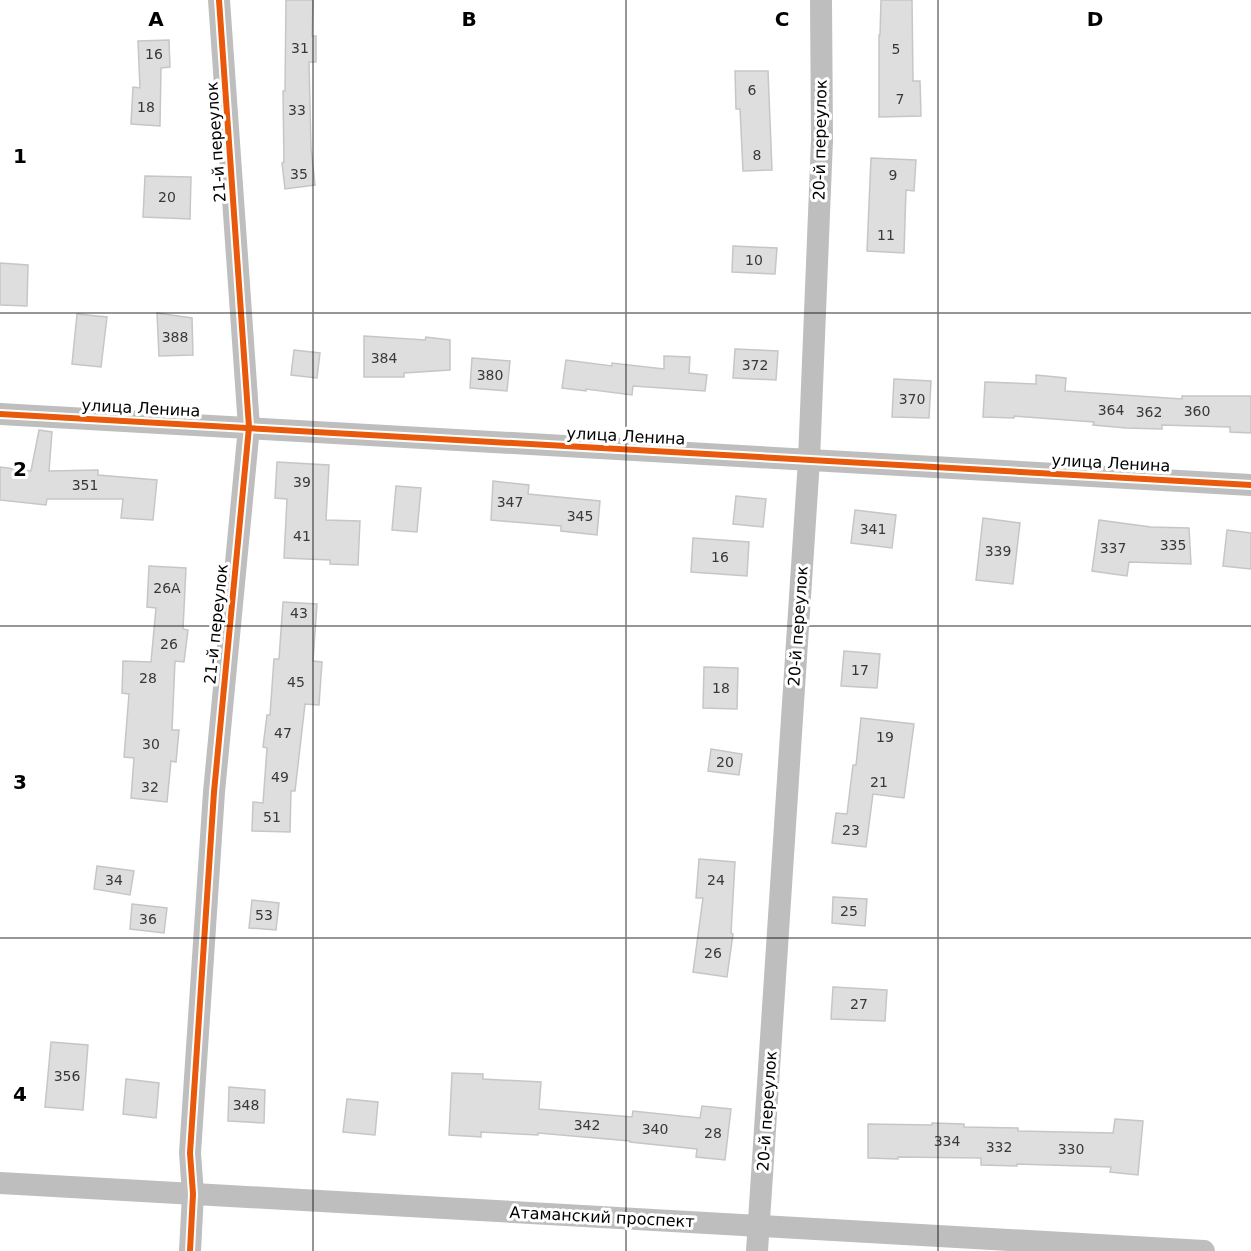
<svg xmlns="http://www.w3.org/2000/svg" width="1251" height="1251" font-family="'DejaVu Sans',sans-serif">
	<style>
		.building { fill: #dedede; stroke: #c6c6c6; stroke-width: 1.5 }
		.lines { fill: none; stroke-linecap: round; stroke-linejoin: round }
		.street { stroke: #bebebe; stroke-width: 22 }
		.cycleway-casing { stroke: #fff; stroke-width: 10 }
		.cycleway { stroke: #e8590c; stroke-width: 6 }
		.grid { fill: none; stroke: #000; stroke-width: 1.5; stroke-opacity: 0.55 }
		.labels { text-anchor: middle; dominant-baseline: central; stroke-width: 6; stroke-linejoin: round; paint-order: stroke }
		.number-label { font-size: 14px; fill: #383838 }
		.street-label { font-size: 16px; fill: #000; stroke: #fff }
		.grid-label { font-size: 20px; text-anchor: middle; font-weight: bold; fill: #000; stroke: #fff; stroke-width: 6; stroke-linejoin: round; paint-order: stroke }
	</style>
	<rect width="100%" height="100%" fill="#fff"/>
	<g class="building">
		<path d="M286,0h27l-1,36h4v26h-7l2,86 4,37 -30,4 -3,-26 2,-1 -1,-71h2z"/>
		<path d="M881,0h31l1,81h7l1,35 -42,1v-82h1z"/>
		<path d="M169,40l1,27 -9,1 -1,58 -29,-2 2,-37 7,1 -2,-47z"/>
		<path d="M735,71h33l4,99 -29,1 -3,-62h-4z"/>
		<path d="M871,158l45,2 -2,31 -8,-1 -2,63 -37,-2z"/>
		<path d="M145,176l46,1 -1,42 -47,-2z"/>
		<path d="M733,246l44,2 -2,26 -43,-2z"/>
		<path d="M0,263l28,2 -1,41 -27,-1z"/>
		<path d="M157,313l35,5 1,37 -34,1z"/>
		<path d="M77,314l30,3 -6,50 -29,-3z"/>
		<path d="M364,336l61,4 1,-3 24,3v30l-46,3v4h-40z"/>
		<path d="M735,349l43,2 -2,29 -43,-2z"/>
		<path d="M294,350l26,3 -3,25 -26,-3z"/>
		<path d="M664,356l26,1 -1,16 18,2 -2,16 -72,-5 -1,9 -46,-6v2l-24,-3 4,-28 46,6v-3l52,6z"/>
		<path d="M472,358l38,3 -3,30 -37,-3z"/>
		<path d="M1036,375l30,3 -1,13 117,8v-3h69v37l-21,-1v-5l-68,-2v4l-36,-1 -33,-3 1,-3 -80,-6v2l-31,-1 2,-35 51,2z"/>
		<path d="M894,379l37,2 -2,37 -37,-1z"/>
		<path d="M39,430l13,2 -3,39 49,-1v5l59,5 -4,40 -32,-2 2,-19h-76l-1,6 -46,-5v-33l31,4z"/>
		<path d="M277,462l52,3 -3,55 34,1 -2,44 -28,-1v-4l-46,-2 3,-59 -12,-1z"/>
		<path d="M493,481l36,4 -1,9 72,7 -3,34 -36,-4v-5l-70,-6z"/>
		<path d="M396,486l25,2 -4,44 -25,-2z"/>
		<path d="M736,496l30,3 -3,28 -30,-3z"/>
		<path d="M855,510l41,5 -4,33 -41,-5z"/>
		<path d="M983,518l37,5 -7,61 -37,-4z"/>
		<path d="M1099,520l52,7 38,1 2,36 -62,-2 -2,14 -35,-5z"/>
		<path d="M1227,530l24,3v36l-28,-3z"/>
		<path d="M693,538l56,4 -2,34 -56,-4z"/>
		<path d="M149,566l37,2 -3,61 5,1 -4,32 -9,-1 -3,69h7l-3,32 -5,-1 -4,41 -36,-4 3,-40 -10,-1 5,-63 -7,-1 1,-32 28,1 5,-54 -9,-1z"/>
		<path d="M283,602l34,2 -4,57 9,1 -3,43 -14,-1 -10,87h-4l-1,41 -38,-1 1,-29 10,1 4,-55 -4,-1 4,-32h3l4,-56h5z"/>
		<path d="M844,651l36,3 -3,34 -36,-2z"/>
		<path d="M704,667l34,1 -1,41 -34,-1z"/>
		<path d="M861,718l53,6 -10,74 -31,-4 -7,53 -34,-4 4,-30 11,1 6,-49h3z"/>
		<path d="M711,749l31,5 -3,21 -31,-4z"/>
		<path d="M699,859l36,3 -4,71 2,1 -6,43 -34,-5 10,-74h-7z"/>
		<path d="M97,866l37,5 -4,24 -36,-6z"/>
		<path d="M833,897l34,2 -2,27 -33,-3z"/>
		<path d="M252,900l27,3 -3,27 -27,-2z"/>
		<path d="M132,904l35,4 -3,25 -34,-4z"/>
		<path d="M833,987l54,3 -2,31 -54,-2z"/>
		<path d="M51,1042l37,3 -5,65 -38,-3z"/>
		<path d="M452,1073l31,1v5l58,3 -2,27 93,8 1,-6 67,7 2,-12 29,3 -6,51 -29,-3 1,-8 -67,-7v-1l-92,-8v2l-57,-3v5l-32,-2z"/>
		<path d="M126,1079l33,4 -3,35 -33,-4z"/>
		<path d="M229,1087l36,3 -1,33 -36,-2z"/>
		<path d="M347,1099l31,3 -3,33 -32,-3z"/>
		<path d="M1115,1119l28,2 -5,54 -28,-3 1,-5 -94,-3v2l-36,-1v-7l-83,-1v2l-30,-1v-34l64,1v-2l32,1v3l54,1v3l95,2z"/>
	</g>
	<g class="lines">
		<g class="street">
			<path d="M0,414l1251,71"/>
			<path d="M0,1183l1204,68"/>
			<path d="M190,1251l3,-57 -3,-41 24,-361 35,-365 -30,-427"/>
			<path d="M757,1251l52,-791 13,-320 -1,-140"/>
		</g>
		<g class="cycleway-casing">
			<g id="cycleway">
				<path d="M0,414l1251,71"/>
				<path d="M190,1251l3,-57 -3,-41 24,-361 35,-365 -30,-427"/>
			</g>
		</g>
		<use href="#cycleway" class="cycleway"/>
	</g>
	<path class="grid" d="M313,0v1251M626,0v1251M938,0v1251M0,313h1251M0,626h1251M0,938h1251"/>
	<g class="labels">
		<g class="number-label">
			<text x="300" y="48">31</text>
			<text x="896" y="49">5</text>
			<text x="154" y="54">16</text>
			<text x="752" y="90">6</text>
			<text x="900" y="99">7</text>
			<text x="146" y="107">18</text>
			<text x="297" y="110">33</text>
			<text x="757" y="155">8</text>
			<text x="299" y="174">35</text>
			<text x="893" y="175">9</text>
			<text x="167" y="197">20</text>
			<text x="886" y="235">11</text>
			<text x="754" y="260">10</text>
			<text x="175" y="337">388</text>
			<text x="384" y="358">384</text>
			<text x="755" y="365">372</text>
			<text x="490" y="375">380</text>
			<text x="912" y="399">370</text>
			<text x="1111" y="410">364</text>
			<text x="1197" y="411">360</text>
			<text x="1149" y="412">362</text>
			<text x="302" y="482">39</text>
			<text x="85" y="485">351</text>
			<text x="510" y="502">347</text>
			<text x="580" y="516">345</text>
			<text x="873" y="529">341</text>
			<text x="302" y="536">41</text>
			<text x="1173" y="545">335</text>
			<text x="1113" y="548">337</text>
			<text x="998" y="551">339</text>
			<text x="720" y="557">16</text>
			<text x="167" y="588">26А</text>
			<text x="299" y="613">43</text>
			<text x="169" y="644">26</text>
			<text x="860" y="670">17</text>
			<text x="148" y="678">28</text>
			<text x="296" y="682">45</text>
			<text x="721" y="688">18</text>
			<text x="283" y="733">47</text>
			<text x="885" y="737">19</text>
			<text x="151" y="744">30</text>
			<text x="725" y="762">20</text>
			<text x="280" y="777">49</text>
			<text x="879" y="782">21</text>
			<text x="150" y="787">32</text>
			<text x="272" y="817">51</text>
			<text x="851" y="830">23</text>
			<text x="114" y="880">34</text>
			<text x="716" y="880">24</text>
			<text x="849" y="911">25</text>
			<text x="264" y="915">53</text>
			<text x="148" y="919">36</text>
			<text x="713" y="953">26</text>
			<text x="859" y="1004">27</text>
			<text x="67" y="1076">356</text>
			<text x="246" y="1105">348</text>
			<text x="587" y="1125">342</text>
			<text x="655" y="1129">340</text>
			<text x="713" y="1133">28</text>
			<text x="947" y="1141">334</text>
			<text x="999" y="1147">332</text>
			<text x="1071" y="1149">330</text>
		</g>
		<g class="street-label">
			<text transform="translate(820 140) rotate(-89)">20-й переулок</text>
			<text transform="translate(216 142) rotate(-94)">21-й переулок</text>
			<text transform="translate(141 408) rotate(3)">улица Ленина</text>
			<text transform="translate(626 436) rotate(3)">улица Ленина</text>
			<text transform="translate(1111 463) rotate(3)">улица Ленина</text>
			<text transform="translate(216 624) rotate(-84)">21-й переулок</text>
			<text transform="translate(798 626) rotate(-86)">20-й переулок</text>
			<text transform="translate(767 1111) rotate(-86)">20-й переулок</text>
			<text transform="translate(602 1217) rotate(3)">Атаманский проспект</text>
		</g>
	</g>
	<g class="grid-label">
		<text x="156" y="26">A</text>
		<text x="469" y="26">B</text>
		<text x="782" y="26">C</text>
		<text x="1095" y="26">D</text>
		<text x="20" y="163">1</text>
		<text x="20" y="476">2</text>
		<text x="20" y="789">3</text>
		<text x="20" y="1101">4</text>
	</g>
</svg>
